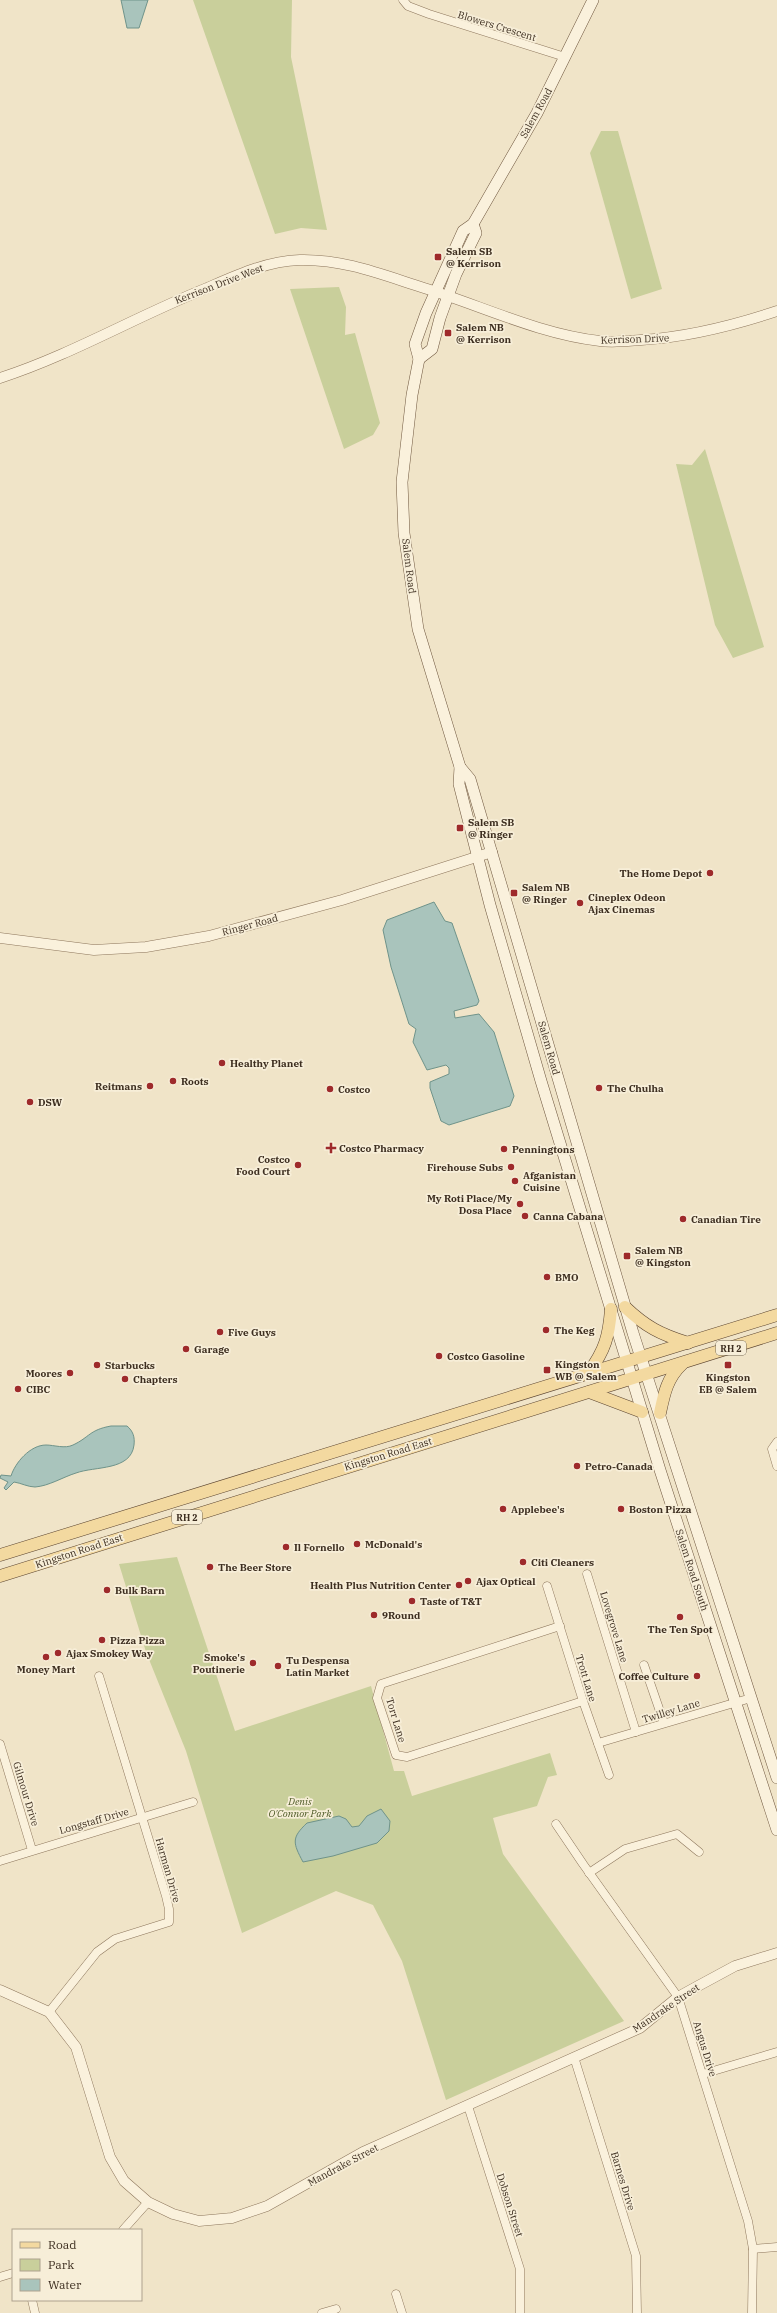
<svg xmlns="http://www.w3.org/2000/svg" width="777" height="2313" font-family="'IBM Plex Serif',serif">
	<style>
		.green { fill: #c9cf9b }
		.water { fill: #a9c4bc; stroke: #6f938a }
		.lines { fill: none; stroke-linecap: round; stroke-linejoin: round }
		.minor-casing { stroke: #8d765c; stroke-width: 9 }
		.tertiary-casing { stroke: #8d765c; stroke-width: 11 }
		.secondary-casing { stroke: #6f573f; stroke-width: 12 }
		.primary-casing { stroke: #5b4430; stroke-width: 13 }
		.minor { stroke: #faf1dc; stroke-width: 8 }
		.tertiary { stroke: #faf1dc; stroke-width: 10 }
		.secondary { stroke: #faf1dc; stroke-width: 11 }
		.primary { stroke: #f3d9a0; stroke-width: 12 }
		.poi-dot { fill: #9e2a2b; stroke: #f7eed8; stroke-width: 1.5 }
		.labels { text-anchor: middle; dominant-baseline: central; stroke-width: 3.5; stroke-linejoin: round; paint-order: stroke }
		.shield { fill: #f7eed8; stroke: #756857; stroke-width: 1 }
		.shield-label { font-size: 9px; font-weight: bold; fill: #3d2e20 }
		.street-label { font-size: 10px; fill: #3d2e20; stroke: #f7eed8 }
		.poi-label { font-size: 10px; font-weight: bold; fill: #3d2e20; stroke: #f7eed8; text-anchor: start }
		.park-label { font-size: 10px; font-style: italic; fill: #4d5a26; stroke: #f7eed8 }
	</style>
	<rect width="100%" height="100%" fill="#f0e4c8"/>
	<g class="green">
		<path d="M193,0h99l-1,57 36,173 -26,-2 -26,6z"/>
		<path d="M601,131h17l44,158 -31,10 -41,-146z"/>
		<path d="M339,287l7,20 -1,28 10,-2 25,90 -7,12 -29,14 -54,-160z"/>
		<path d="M705,449l59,198 -31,11 -18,-33 -39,-161 16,1z"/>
		<path d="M177,1557l58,174 136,-45 23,85h10l8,25 138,-43 7,22 -9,2 -11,29 -44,12 10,36 121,167 -178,79 -44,-139 -29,-56 -37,-14 -94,42 -56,-182 -40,-99 -27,-88z"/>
	</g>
	<g class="water">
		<path d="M121,0h27l-9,28h-12z"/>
		<path d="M434,902l11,19 7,2 27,78 -2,4 -23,6 1,7 24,-4 15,18 20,64 -4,10 -61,19 -8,-4 -11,-33v-6l19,-8v-6l-3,-3 -19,5 -14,-28 3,-13 -7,-5 -18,-57 -8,-37 4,-10z"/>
		<path d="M111,1426h16c6,5 8,11 7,19 -3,26 -39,21 -58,28 -13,4 -27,13 -41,14 -7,0 -14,-4 -21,-5l-8,8 -2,-2 4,-6 -8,-4 1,-3 10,1c4,-13 19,-31 35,-31 8,0 19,4 27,0 17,-8 16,-15 38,-19z"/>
		<path d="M381,1809l9,12 -1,10 -12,12 -44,13 -30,6c-10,-19 -12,-24 4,-39l32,-7 7,3 6,8 7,-1 8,-10z"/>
	</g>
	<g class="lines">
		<g class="minor-casing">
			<g id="minor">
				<path d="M403,0l5,6 21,8 136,43"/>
				<path d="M777,1442l-5,7 5,17"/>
				<path d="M587,1574l49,158"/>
				<path d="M547,1586l36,115 26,74"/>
				<path d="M560,1626l-179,58 -4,14 19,57 11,2 176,-56"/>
				<path d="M644,1665l20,58"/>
				<path d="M598,1743l153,-45"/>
				<path d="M0,1744l32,106"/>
				<path d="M556,1824l27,40 95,133 70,224 5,28 -1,64"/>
				<path d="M0,1861l193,-59"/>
				<path d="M589,1873l36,-24 52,-15 22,18"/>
				<path d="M49,2012l48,-60 18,-13 54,-17v-13l-3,-13 -67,-220"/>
				<path d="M574,2057l62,199 1,57"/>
				<path d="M703,2074l74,-22"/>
				<path d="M468,2106l52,163v44"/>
				<path d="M123,2230l25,-28"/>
				<path d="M753,2249l24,-2"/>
				<path d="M0,2277l13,-4"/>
				<path d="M396,2294l6,19"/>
				<path d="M32,2300l3,13"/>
				<path d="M322,2313l14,-4"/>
			</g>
		</g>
		<g class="tertiary-casing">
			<g id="tertiary">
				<path d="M0,378c71,-23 137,-62 207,-90 30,-13 60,-27 93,-28 44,-1 83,15 124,28 58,18 115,46 176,53 13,2 28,0 41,-1 48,-3 91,-14 136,-29"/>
				<path d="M0,938l94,12 52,-3 63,-11 133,-36 150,-48"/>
				<path d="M0,1990l49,22 27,35 34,110 14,24 24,21 25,12 26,7 33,-3 35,-12 96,-54 277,-124 38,-31 20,-11 37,-20 42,-13"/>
			</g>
		</g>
		<g class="secondary-casing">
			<g id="secondary">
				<path d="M593,0l-56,113 -64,111 -10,7 -37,82 -11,31 4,15 -7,36 -10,87 2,51 14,96 42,138 -1,17 31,121 51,176 119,389 117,360"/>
				<path d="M419,359l13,-10 8,-31 16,-44 20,-41 -3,-9"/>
				<path d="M460,767l10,12 163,554 144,445"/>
			</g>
		</g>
		<g class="primary-casing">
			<g id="primary">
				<path d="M625,1307c21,20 35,27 63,36"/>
				<path d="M589,1372c16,-22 20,-36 22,-63"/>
				<path d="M589,1392l53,20"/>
				<path d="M660,1413c4,-19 7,-35 22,-49"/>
				<path d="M0,1555l777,-240"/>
				<path d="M0,1576l777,-243"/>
			</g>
		</g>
		<use href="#minor" class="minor"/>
		<use href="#tertiary" class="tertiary"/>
		<use href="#secondary" class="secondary"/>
		<use href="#primary" class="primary"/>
	</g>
	<g class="poi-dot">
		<rect x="434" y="253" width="8" height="8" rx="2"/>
		<rect x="444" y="329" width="8" height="8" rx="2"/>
		<rect x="456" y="824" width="8" height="8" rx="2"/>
		<circle cx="710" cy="873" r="4"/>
		<rect x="510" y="889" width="8" height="8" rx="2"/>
		<circle cx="580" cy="903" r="4"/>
		<circle cx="222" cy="1063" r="4"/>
		<circle cx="173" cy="1081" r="4"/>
		<circle cx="150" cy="1086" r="4"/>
		<circle cx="599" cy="1088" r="4"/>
		<circle cx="330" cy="1089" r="4"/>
		<circle cx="30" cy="1102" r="4"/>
		<path d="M329 1142h4v4h4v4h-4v4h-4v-4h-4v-4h4z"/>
		<circle cx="504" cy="1149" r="4"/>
		<circle cx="298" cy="1165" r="4"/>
		<circle cx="511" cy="1167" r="4"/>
		<circle cx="515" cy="1181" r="4"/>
		<circle cx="520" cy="1204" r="4"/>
		<circle cx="525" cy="1216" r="4"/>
		<circle cx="683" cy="1219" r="4"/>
		<rect x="623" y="1252" width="8" height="8" rx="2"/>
		<circle cx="547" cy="1277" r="4"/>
		<circle cx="546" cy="1330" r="4"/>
		<circle cx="220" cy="1332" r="4"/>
		<circle cx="186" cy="1349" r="4"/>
		<circle cx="439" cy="1356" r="4"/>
		<circle cx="97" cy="1365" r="4"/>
		<rect x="724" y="1361" width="8" height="8" rx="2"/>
		<rect x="543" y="1366" width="8" height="8" rx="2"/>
		<circle cx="70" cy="1373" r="4"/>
		<circle cx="125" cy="1379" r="4"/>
		<circle cx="18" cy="1389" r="4"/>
		<circle cx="577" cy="1466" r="4"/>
		<circle cx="503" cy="1509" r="4"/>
		<circle cx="621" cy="1509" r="4"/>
		<circle cx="357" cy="1544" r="4"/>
		<circle cx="286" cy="1547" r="4"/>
		<circle cx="523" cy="1562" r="4"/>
		<circle cx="210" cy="1567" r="4"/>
		<circle cx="468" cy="1581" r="4"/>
		<circle cx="459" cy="1585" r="4"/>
		<circle cx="107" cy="1590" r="4"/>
		<circle cx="412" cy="1601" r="4"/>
		<circle cx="374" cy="1615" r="4"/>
		<circle cx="680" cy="1617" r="4"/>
		<circle cx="102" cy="1640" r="4"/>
		<circle cx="58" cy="1653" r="4"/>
		<circle cx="46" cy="1657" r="4"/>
		<circle cx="253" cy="1663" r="4"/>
		<circle cx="278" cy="1666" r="4"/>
		<circle cx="697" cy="1676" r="4"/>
	</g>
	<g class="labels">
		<g class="shield">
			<rect x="716" y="1341" width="30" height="14" rx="3"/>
			<rect x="172" y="1510" width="30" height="14" rx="3"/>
		</g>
		<g class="shield-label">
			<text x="731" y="1348">RH 2</text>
			<text x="187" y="1517">RH 2</text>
		</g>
		<g class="street-label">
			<text transform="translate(497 26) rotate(17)">Blowers Crescent</text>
			<text transform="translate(536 113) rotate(-61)">Salem Road</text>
			<text transform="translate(219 284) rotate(-21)">Kerrison Drive West</text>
			<text transform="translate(635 339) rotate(-2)">Kerrison Drive</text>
			<text transform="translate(409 566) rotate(83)">Salem Road</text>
			<text transform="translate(250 925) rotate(-15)">Ringer Road</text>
			<text transform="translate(549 1048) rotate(74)">Salem Road</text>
			<text transform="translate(388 1454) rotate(-17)">Kingston Road East</text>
			<text transform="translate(79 1551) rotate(-18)">Kingston Road East</text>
			<text transform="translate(692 1570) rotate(72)">Salem Road South</text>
			<text transform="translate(614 1627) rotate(73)">Lovegrove Lane</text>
			<text transform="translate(586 1678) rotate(73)">Trott Lane</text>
			<text transform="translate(671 1711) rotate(-17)">Twilley Lane</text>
			<text transform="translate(396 1720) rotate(73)">Torr Lane</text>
			<text transform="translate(26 1794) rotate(73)">Gilmour Drive</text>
			<text transform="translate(94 1821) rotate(-16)">Longstaff Drive</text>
			<text transform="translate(168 1870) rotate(74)">Harman Drive</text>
			<text transform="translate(666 2008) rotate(-34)">Mandrake Street</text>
			<text transform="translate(705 2049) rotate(73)">Angus Drive</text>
			<text transform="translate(343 2165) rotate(-28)">Mandrake Street</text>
			<text transform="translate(623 2181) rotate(73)">Barnes Drive</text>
			<text transform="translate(510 2205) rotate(72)">Dobson Street</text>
		</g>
		<g class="poi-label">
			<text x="446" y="251">Salem SB<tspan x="446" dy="12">@ Kerrison</tspan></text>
			<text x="456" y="327">Salem NB<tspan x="456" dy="12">@ Kerrison</tspan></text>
			<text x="468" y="822">Salem SB<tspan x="468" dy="12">@ Ringer</tspan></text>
			<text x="702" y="873" text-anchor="end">The Home Depot</text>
			<text x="522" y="887">Salem NB<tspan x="522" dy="12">@ Ringer</tspan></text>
			<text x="588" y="897">Cineplex Odeon<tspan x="588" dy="12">Ajax Cinemas</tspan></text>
			<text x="230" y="1063">Healthy Planet</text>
			<text x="181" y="1081">Roots</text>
			<text x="142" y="1086" text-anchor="end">Reitmans</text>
			<text x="607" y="1088">The Chulha</text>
			<text x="338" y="1089">Costco</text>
			<text x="38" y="1102">DSW</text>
			<text x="339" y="1148">Costco Pharmacy</text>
			<text x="512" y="1149">Penningtons</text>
			<text x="290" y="1159" text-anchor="end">Costco<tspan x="290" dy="12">Food Court</tspan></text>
			<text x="503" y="1167" text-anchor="end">Firehouse Subs</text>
			<text x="523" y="1175">Afganistan<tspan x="523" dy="12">Cuisine</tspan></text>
			<text x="512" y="1198" text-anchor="end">My Roti Place/My<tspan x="512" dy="12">Dosa Place</tspan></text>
			<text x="533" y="1216">Canna Cabana</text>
			<text x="691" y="1219">Canadian Tire</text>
			<text x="635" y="1250">Salem NB<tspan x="635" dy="12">@ Kingston</tspan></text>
			<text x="555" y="1277">BMO</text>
			<text x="554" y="1330">The Keg</text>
			<text x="228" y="1332">Five Guys</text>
			<text x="194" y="1349">Garage</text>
			<text x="447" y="1356">Costco Gasoline</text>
			<text x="555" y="1364">Kingston<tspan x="555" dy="12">WB @ Salem</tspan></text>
			<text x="105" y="1365">Starbucks</text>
			<text x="62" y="1373" text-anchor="end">Moores</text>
			<text x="728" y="1377" text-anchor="middle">Kingston<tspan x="728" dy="12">EB @ Salem</tspan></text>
			<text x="133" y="1379">Chapters</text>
			<text x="26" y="1389">CIBC</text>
			<text x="585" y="1466">Petro-Canada</text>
			<text x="511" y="1509">Applebee's</text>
			<text x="629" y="1509">Boston Pizza</text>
			<text x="365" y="1544">McDonald's</text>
			<text x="294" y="1547">Il Fornello</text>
			<text x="531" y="1562">Citi Cleaners</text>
			<text x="218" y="1567">The Beer Store</text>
			<text x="476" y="1581">Ajax Optical</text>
			<text x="451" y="1585" text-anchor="end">Health Plus Nutrition Center</text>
			<text x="115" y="1590">Bulk Barn</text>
			<text x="420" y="1601">Taste of T&amp;T</text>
			<text x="382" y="1615">9Round</text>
			<text x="680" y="1629" text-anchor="middle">The Ten Spot</text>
			<text x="110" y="1640">Pizza Pizza</text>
			<text x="66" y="1653">Ajax Smokey Way</text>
			<text x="245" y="1657" text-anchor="end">Smoke's<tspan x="245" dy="12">Poutinerie</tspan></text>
			<text x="286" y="1660">Tu Despensa<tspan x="286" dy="12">Latin Market</tspan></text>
			<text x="46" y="1669" text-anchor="middle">Money Mart</text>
			<text x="689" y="1676" text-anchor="end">Coffee Culture</text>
		</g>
		<g class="park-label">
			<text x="300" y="1801">Denis<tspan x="300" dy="12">O'Connor Park</tspan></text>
		</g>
	</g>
	<rect x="12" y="2229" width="130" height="72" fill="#f7eed8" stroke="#ada18e"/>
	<rect x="20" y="2242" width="20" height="6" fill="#f3d9a0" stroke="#ada18e"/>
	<text x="48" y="2249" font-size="12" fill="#3d2e20">Road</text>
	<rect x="20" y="2259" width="20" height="12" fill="#c9cf9b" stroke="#ada18e"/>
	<text x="48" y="2269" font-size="12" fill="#3d2e20">Park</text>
	<rect x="20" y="2279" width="20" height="12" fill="#a9c4bc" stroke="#ada18e"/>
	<text x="48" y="2289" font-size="12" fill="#3d2e20">Water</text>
</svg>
